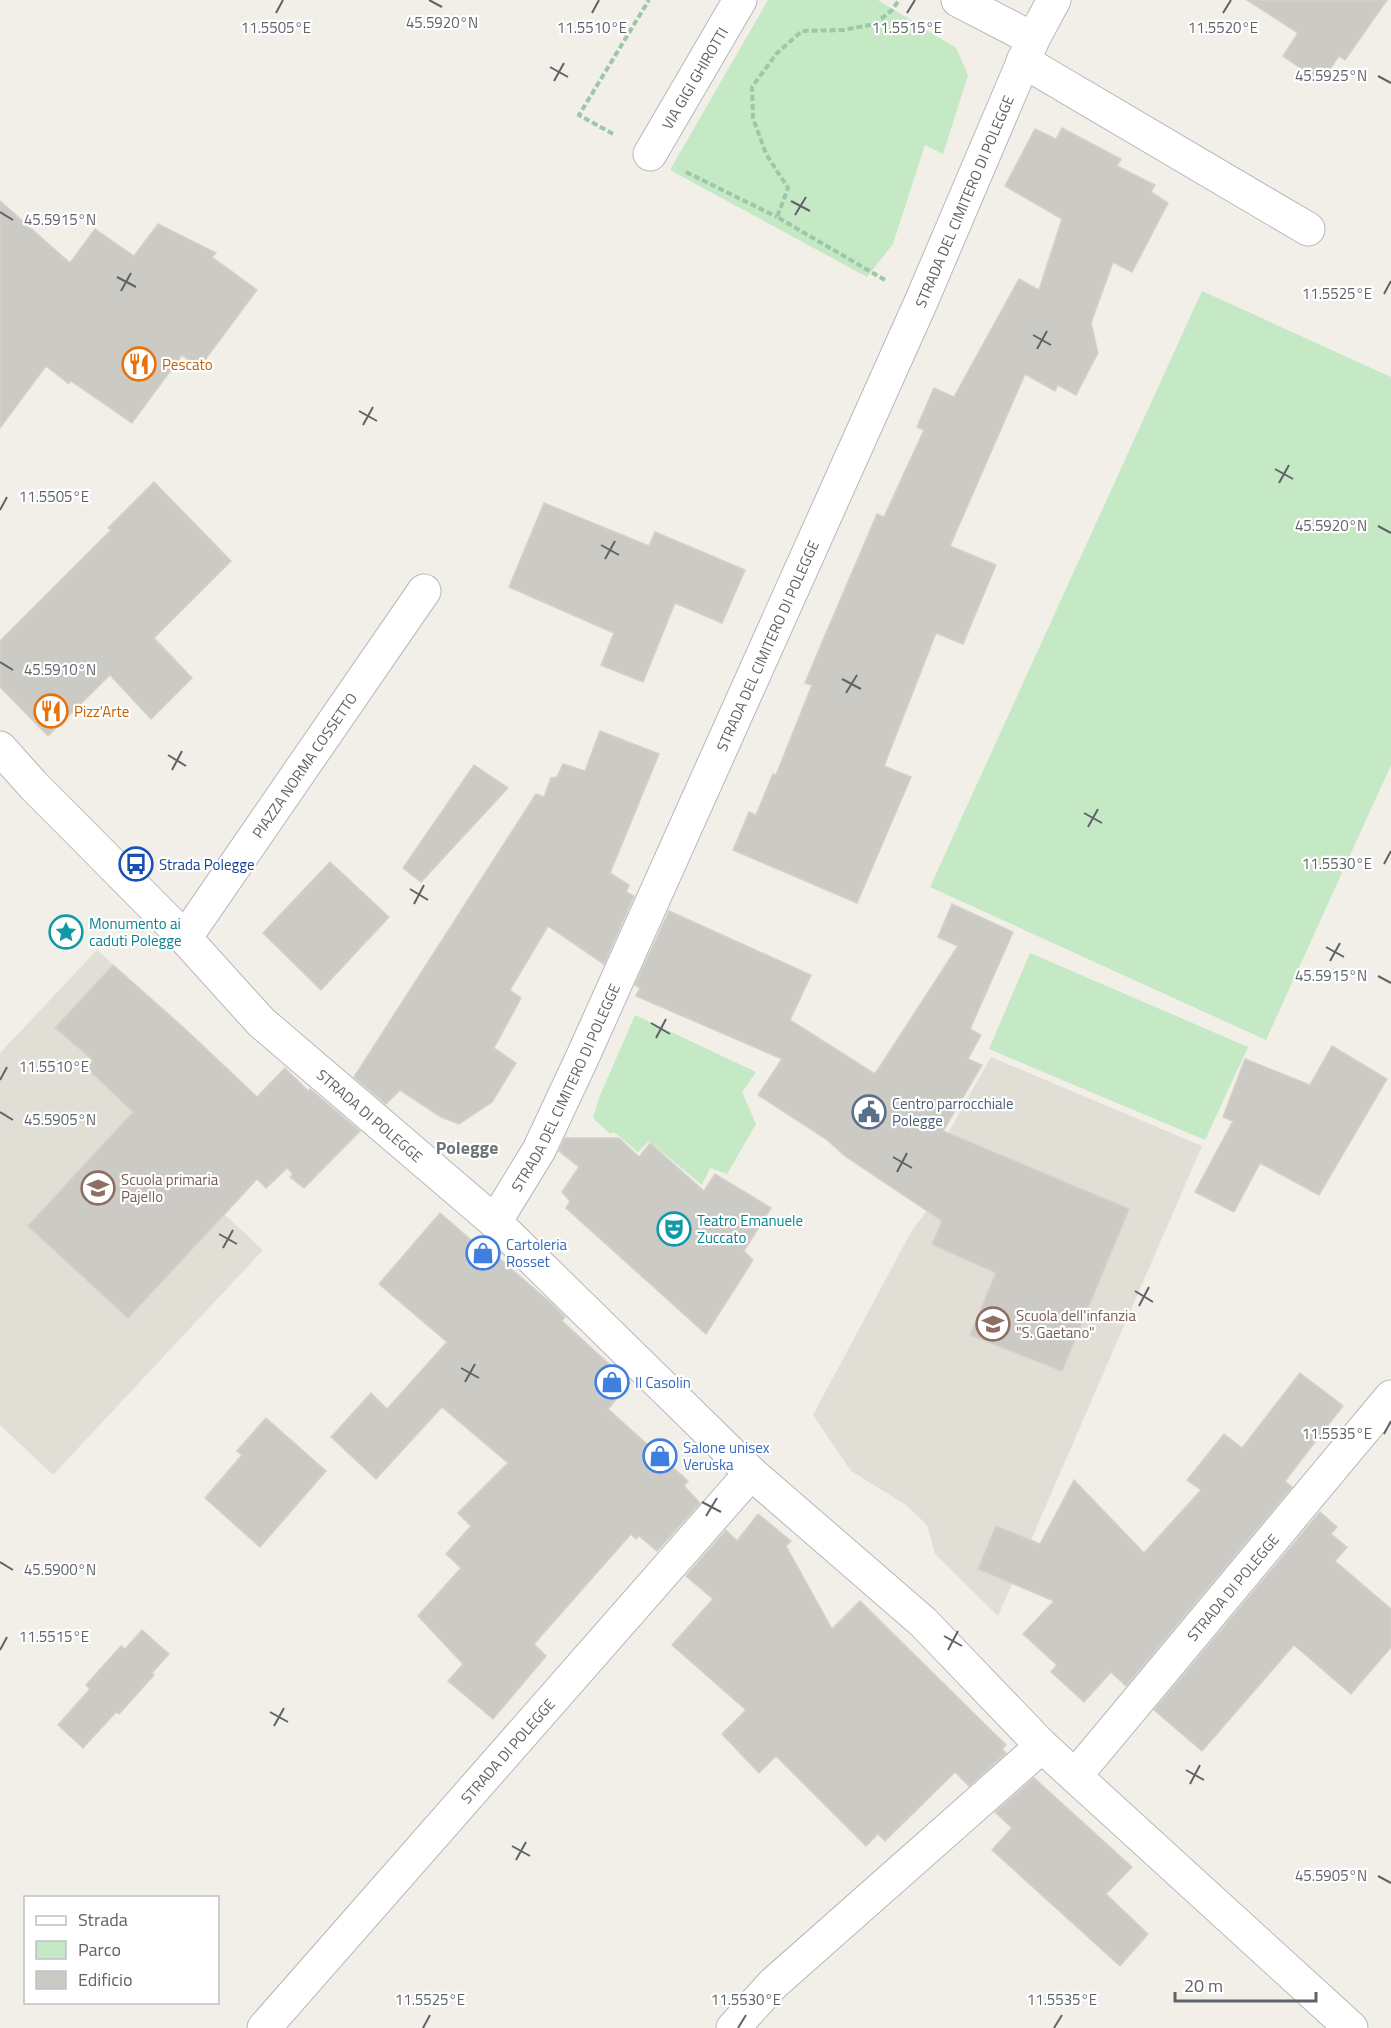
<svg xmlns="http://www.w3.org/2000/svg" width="1391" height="2028" font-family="'Titillium Web',sans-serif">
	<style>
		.education { fill: #e1ded6 }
		.green { fill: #c5e8c5 }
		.building { fill: #cccac5; stroke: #d6d1c6; stroke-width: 1.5 }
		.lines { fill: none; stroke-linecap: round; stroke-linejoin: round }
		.minor-casing { stroke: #b5b8bc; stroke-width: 35 }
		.path { stroke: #9cc7a9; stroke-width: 4; stroke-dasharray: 6 3; stroke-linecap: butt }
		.minor { stroke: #fff; stroke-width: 33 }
		.ticks { fill: none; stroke: #5f6368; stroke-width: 2 }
		.labels { text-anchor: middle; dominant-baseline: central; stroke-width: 4.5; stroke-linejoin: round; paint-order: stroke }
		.street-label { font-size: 15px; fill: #5f6368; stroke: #fff }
		.food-label { font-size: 15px; fill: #c56008; stroke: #fff; text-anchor: start }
		.transit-label { font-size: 15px; fill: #164399; stroke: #fff; text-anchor: start }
		.culture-label { font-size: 15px; fill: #0d838f; stroke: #fff; text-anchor: start }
		.service-label { font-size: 15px; fill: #4e5e75; stroke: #fff; text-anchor: start }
		.education-label { font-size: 15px; fill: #785e54; stroke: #fff; text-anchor: start }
		.shop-label { font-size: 15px; fill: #366cbe; stroke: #fff; text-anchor: start }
		.quarter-label { font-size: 18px; font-weight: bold; fill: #70757a; stroke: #fff }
		.ticks-label { font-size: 15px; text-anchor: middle; fill: #5f6368; stroke: #fff; stroke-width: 4.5; stroke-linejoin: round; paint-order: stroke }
	</style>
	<rect width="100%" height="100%" fill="#f1efe8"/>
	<g class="education">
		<path d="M97,950l138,126 -33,35 -35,51 96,88 -210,225 -53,-50v-372z"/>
		<path d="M991,1057l211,89 -204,470 -63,-62 -8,-29 -21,-20 -55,-34 -38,-56 98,-183 18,-24 -18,-17 40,-63z"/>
	</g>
	<g class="green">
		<path d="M768,0h110l78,48 12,27 -25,79 -18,-9 -32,99 -26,33 -197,-107z"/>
		<path d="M1202,291l189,86v388l-125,275 -336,-153z"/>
		<path d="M1030,953l218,94 -43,93 -216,-91z"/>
		<path d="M635,1015l121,57 -14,20 14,32 -29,50 -17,-6 -8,17 -53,-44 -11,11 -24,-20 -4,2 -17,-16 6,-20z"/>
	</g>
	<g class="building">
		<path d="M1247,0h140l-42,60 -6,-4 -18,26 -38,-26 15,-23z"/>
		<path d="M1062,128l59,31 -4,7 38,19 -4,7 17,11 -36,69 -19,-10 -22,61 7,30 -22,42 -18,-10 -3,6 -30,-17 -75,172 46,19 -33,79 -27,-11 -52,133 27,11 -54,126 -124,-53 16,-38 7,3 17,-41 3,1 36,-90 -7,-2 18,-43 54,-126 7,3 40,-87 -7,-3 17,-39 20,9 65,-118 20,11 23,-71 -57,-33 30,-57 21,10z"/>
		<path d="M0,201l70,62 25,-34 39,27 24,-32 58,29 -4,4 45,33 -58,78 -17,-13 -50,68 -61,-42 -2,3 -23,-18 -46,62z"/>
		<path d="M154,482l77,79 -77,77 38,40 -41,41 -41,-44 -62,61 -48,-49v-46l111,-111 -3,-2z"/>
		<path d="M544,503l105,43 6,-14 90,38 -23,53 -47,-20 -32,79 -42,-17 13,-32 -105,-46z"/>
		<path d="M600,731l59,23 -49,119 19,12 -3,7 8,4 -30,68 -56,-38 -38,64 11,8 -27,50 22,15 -24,39 -33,22 -18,-7 -41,-27 -14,14 -32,-27 182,-283 8,3 7,-19 6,-1 6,-13 22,7z"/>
		<path d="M474,765l34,23 -87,94 -18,-14z"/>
		<path d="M330,862l59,55 -68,73 -58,-57z"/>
		<path d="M952,904l61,28 -43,97 11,6 -13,24 14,6 -39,66 186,78 -67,162 -92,-36 26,-62 -64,-29 10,-23 -97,-65 -19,-17 -68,-44 24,-36 -146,-63 4,-8 -5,-3 34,-74 142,64 -21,45 85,54 83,-128 -20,-9z"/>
		<path d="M113,965l71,63 73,69 28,-29 23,23 2,-2 50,42 -56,57 -14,-11 3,-3 -6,-6 -21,20 -9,-9 -129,139 -100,-92 105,-114 -46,-44 6,-8 -38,-32z"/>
		<path d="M1332,1046l55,33 -68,116 -59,-32 -26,49 -39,-20 38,-71 -10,-4 22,-58 65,26z"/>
		<path d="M565,1138h54l20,19 11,-14 54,48 11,-17 56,34 -27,43 9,9 -47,74 -140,-126 4,-7 -8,-9 17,-25 -20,-16z"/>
		<path d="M440,1213l45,39 2,-4 65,56 13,13 -3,4 68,62 -22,26 80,72 -4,5 16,17 -43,48 -18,-15 -3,3 -5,-5 -97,110 12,12 -53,63 -45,-38 15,-17 -45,-48 43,-48 -15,-14 25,-28 -13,-13 50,-50 -66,-56 -66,72 -45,-42 40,-44 16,16 60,-67 -68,-58z"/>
		<path d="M1300,1373l43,33 -58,75 7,6 -166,199 -15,-14 -27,30 -33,-30 6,-7 -34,-31 31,-33 -76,-32 18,-43 44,18 34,-64 70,73 57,-63 -14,-10 37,-46 18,14z"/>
		<path d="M266,1418l60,53 -66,76 -55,-49 37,-43 -5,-4z"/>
		<path d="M1320,1512l17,15 -6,7 16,13 -12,14 56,48v38l-40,47 -57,-49 -92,106 -48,-41z"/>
		<path d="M758,1514l33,27 -5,5 46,83 28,-28 146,144 -4,4 4,4 -37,33 -14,-14 -70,69 -7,-7 -12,12 -90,-90 -17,17 -37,-39 24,-24 -74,-65 41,-46 -27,-23 40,-46 11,11z"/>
		<path d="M142,1630l27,24 -17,19 2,2 -35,39 -3,-2 -33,36 -25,-23 32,-36 -4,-4 35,-39 4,3z"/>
		<path d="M1034,1778l98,89 -26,27 42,40 -28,32 -128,-116 20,-22 -17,-16z"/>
	</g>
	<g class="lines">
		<g class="minor-casing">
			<g id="minor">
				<path d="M958,0l75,39"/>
				<path d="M1023,61l285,168"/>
				<path id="s1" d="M650,154l90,-154"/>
				<path id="s2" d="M0,748l34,38 151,152 76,84 234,200 256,251 172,149 119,124 309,282"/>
				<path id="s3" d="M185,938l239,-347"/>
				<path id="s4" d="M495,1222l44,-72 44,-94 338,-754 112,-263 21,-39"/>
				<path id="s5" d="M1075,1776l316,-379"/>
				<path id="s6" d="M264,2028l487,-555"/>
				<path d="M733,2028l40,-44 269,-238"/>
			</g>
		</g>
		<g class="path">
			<path d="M613,134l-34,-19 70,-115"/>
			<path d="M686,172l91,45"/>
			<path d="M885,280l-108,-63 11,-29 -22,-34 -13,-36 -1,-31 25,-34 25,-22 41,-1 32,-6 17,-14 7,-10"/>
		</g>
		<use href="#minor" class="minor"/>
	</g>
	<path class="ticks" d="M429,0l13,7M276,13l7,-13M592,13l7,-13M907,13l8,-13M1223,13l8,-13M550,67l18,10M1378,76l13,7M554,81l10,-18M791,201l19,10M0,212l13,8M795,215l11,-18M117,277l19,10M121,291l10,-18M1384,294l7,-13M1033,335l18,10M1037,349l10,-18M359,411l18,10M363,425l10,-18M1275,469l18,10M1279,483l10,-18M0,510l7,-13M1378,526l13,7M601,545l18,10M605,559l10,-18M0,662l13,8M842,679l19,10M846,693l11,-18M168,755l18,11M172,770l10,-19M1084,813l18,10M1088,827l10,-18M1384,864l7,-13M410,889l18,11M414,904l10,-19M1326,947l18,10M1330,961l10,-18M1378,976l13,7M651,1023l19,11M656,1038l10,-19M0,1080l7,-13M0,1112l13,8M893,1157l19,11M897,1172l10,-19M219,1234l18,10M223,1248l10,-18M1135,1291l18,11M1139,1306l10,-19M461,1368l18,10M465,1382l10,-18M1384,1434l7,-13M702,1502l19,10M706,1516l11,-18M0,1562l13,8M944,1636l18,10M0,1650l7,-13M948,1650l10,-19M270,1712l18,10M274,1726l10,-18M1186,1770l18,10M1190,1784l10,-19M512,1846l18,10M516,1860l10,-18M1378,1876l13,7M423,2028l7,-13M738,2028l8,-13M1054,2028l8,-13"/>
	<defs>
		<g id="restaurant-ring" transform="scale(1.725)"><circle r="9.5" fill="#fff" stroke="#e8710a" stroke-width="1.5"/><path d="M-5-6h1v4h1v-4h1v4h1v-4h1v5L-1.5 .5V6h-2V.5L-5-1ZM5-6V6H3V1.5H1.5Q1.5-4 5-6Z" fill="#e8710a"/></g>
		<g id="bus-ring" transform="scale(1.725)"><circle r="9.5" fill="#fff" stroke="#1a4fb4" stroke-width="1.5"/><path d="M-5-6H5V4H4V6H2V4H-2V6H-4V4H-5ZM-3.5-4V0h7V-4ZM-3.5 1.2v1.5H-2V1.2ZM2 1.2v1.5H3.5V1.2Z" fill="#1a4fb4"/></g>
		<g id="sight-ring" transform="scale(1.725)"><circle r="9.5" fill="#fff" stroke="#0f9aa8" stroke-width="1.5"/><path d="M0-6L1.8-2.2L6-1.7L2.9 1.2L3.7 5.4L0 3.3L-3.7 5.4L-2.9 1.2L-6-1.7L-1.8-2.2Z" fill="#0f9aa8"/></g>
		<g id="civic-ring" transform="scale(1.725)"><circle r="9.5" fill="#fff" stroke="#5c6f8a" stroke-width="1.5"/><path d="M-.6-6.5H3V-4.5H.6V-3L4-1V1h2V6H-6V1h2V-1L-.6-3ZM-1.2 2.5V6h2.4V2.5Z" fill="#5c6f8a"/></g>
		<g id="school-ring" transform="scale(1.725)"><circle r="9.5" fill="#fff" stroke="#8d6e63" stroke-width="1.5"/><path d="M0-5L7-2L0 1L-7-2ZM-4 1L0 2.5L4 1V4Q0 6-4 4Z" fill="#8d6e63"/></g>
		<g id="theatre-ring" transform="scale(1.725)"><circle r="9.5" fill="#fff" stroke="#0f9aa8" stroke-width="1.5"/><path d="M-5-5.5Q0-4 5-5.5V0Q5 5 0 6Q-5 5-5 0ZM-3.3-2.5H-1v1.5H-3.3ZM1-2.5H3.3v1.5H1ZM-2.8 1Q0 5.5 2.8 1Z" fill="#0f9aa8"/></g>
		<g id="shop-ring" transform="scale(1.725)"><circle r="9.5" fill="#fff" stroke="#3f7fe0" stroke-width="1.5"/><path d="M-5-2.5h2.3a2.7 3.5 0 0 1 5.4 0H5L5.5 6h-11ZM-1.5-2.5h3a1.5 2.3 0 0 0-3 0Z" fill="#3f7fe0"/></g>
	</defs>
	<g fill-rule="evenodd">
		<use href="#restaurant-ring" x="139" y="364"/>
		<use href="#restaurant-ring" x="51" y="711"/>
		<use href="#bus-ring" x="136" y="864"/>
		<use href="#sight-ring" x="66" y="932"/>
		<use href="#civic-ring" x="869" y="1112"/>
		<use href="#school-ring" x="98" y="1188"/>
		<use href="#theatre-ring" x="674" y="1229"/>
		<use href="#shop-ring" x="483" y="1253"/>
		<use href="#school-ring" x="993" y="1324"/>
		<use href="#shop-ring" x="612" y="1382"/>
		<use href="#shop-ring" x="660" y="1456"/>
	</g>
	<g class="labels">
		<g class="street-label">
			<text stroke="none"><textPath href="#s1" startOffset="88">VIA GIGI GHIROTTI</textPath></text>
			<text stroke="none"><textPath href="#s4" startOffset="1124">STRADA DEL CIMITERO DI POLEGGE</textPath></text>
			<text stroke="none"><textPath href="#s4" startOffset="638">STRADA DEL CIMITERO DI POLEGGE</textPath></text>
			<text stroke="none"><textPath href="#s3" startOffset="210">PIAZZA NORMA COSSETTO</textPath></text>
			<text stroke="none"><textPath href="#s4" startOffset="152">STRADA DEL CIMITERO DI POLEGGE</textPath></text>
			<text stroke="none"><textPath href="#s2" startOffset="522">STRADA DI POLEGGE</textPath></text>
			<text stroke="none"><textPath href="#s5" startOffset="246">STRADA DI POLEGGE</textPath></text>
			<text stroke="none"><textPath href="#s6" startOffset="369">STRADA DI POLEGGE</textPath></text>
		</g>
		<g class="food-label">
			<text x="162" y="364">Pescato</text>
			<text x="74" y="711">Pizz'Arte</text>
		</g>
		<g class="transit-label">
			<text x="159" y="864">Strada Polegge</text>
		</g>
		<g class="culture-label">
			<text x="89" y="923">Monumento ai<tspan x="89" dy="17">caduti Polegge</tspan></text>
			<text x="697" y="1220">Teatro Emanuele<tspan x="697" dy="17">Zuccato</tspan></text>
		</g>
		<g class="service-label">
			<text x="892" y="1103">Centro parrocchiale<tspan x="892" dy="17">Polegge</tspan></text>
		</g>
		<g class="education-label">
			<text x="121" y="1179">Scuola primaria<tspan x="121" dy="17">Pajello</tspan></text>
			<text x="1016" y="1315">Scuola dell'infanzia<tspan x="1016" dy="17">"S. Gaetano"</tspan></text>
		</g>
		<g class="shop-label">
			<text x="506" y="1244">Cartoleria<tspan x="506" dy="17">Rosset</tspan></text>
			<text x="635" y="1382">Il Casolin</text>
			<text x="683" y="1447">Salone unisex<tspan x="683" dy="17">Veruska</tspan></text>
		</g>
		<g class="quarter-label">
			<text x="467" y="1147">Polegge</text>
		</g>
	</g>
	<g class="ticks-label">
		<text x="442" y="28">45.5920°N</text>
		<text x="276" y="33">11.5505°E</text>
		<text x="592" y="33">11.5510°E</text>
		<text x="907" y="33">11.5515°E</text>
		<text x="1223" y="33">11.5520°E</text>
		<text x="1331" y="81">45.5925°N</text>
		<text x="60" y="225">45.5915°N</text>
		<text x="1337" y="299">11.5525°E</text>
		<text x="54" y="502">11.5505°E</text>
		<text x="1331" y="531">45.5920°N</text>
		<text x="60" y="675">45.5910°N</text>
		<text x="1337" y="869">11.5530°E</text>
		<text x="1331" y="981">45.5915°N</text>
		<text x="54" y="1072">11.5510°E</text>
		<text x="60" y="1125">45.5905°N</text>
		<text x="1337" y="1439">11.5535°E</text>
		<text x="60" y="1575">45.5900°N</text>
		<text x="54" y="1642">11.5515°E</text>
		<text x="1331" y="1881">45.5905°N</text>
		<text x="430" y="2005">11.5525°E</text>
		<text x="746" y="2005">11.5530°E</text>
		<text x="1062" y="2005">11.5535°E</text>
	</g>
	<rect x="24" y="1896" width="195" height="108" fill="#ffffff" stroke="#bfc1c3" stroke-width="1.5"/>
	<rect x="36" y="1916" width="30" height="9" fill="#ffffff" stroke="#bfc1c3" stroke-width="1.5"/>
	<text x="78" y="1926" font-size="18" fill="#5f6368">Strada</text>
	<rect x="36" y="1941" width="30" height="18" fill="#c5e8c5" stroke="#bfc1c3" stroke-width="1.5"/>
	<text x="78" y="1956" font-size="18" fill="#5f6368">Parco</text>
	<rect x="36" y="1971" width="30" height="18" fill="#cccac5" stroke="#bfc1c3" stroke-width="1.5"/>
	<text x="78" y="1986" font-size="18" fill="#5f6368">Edificio</text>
	<path d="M1175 1992v9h141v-9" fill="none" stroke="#5f6368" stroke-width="3"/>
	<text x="1184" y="1992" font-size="18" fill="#5f6368" stroke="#ffffff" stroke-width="4.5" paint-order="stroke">20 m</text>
</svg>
